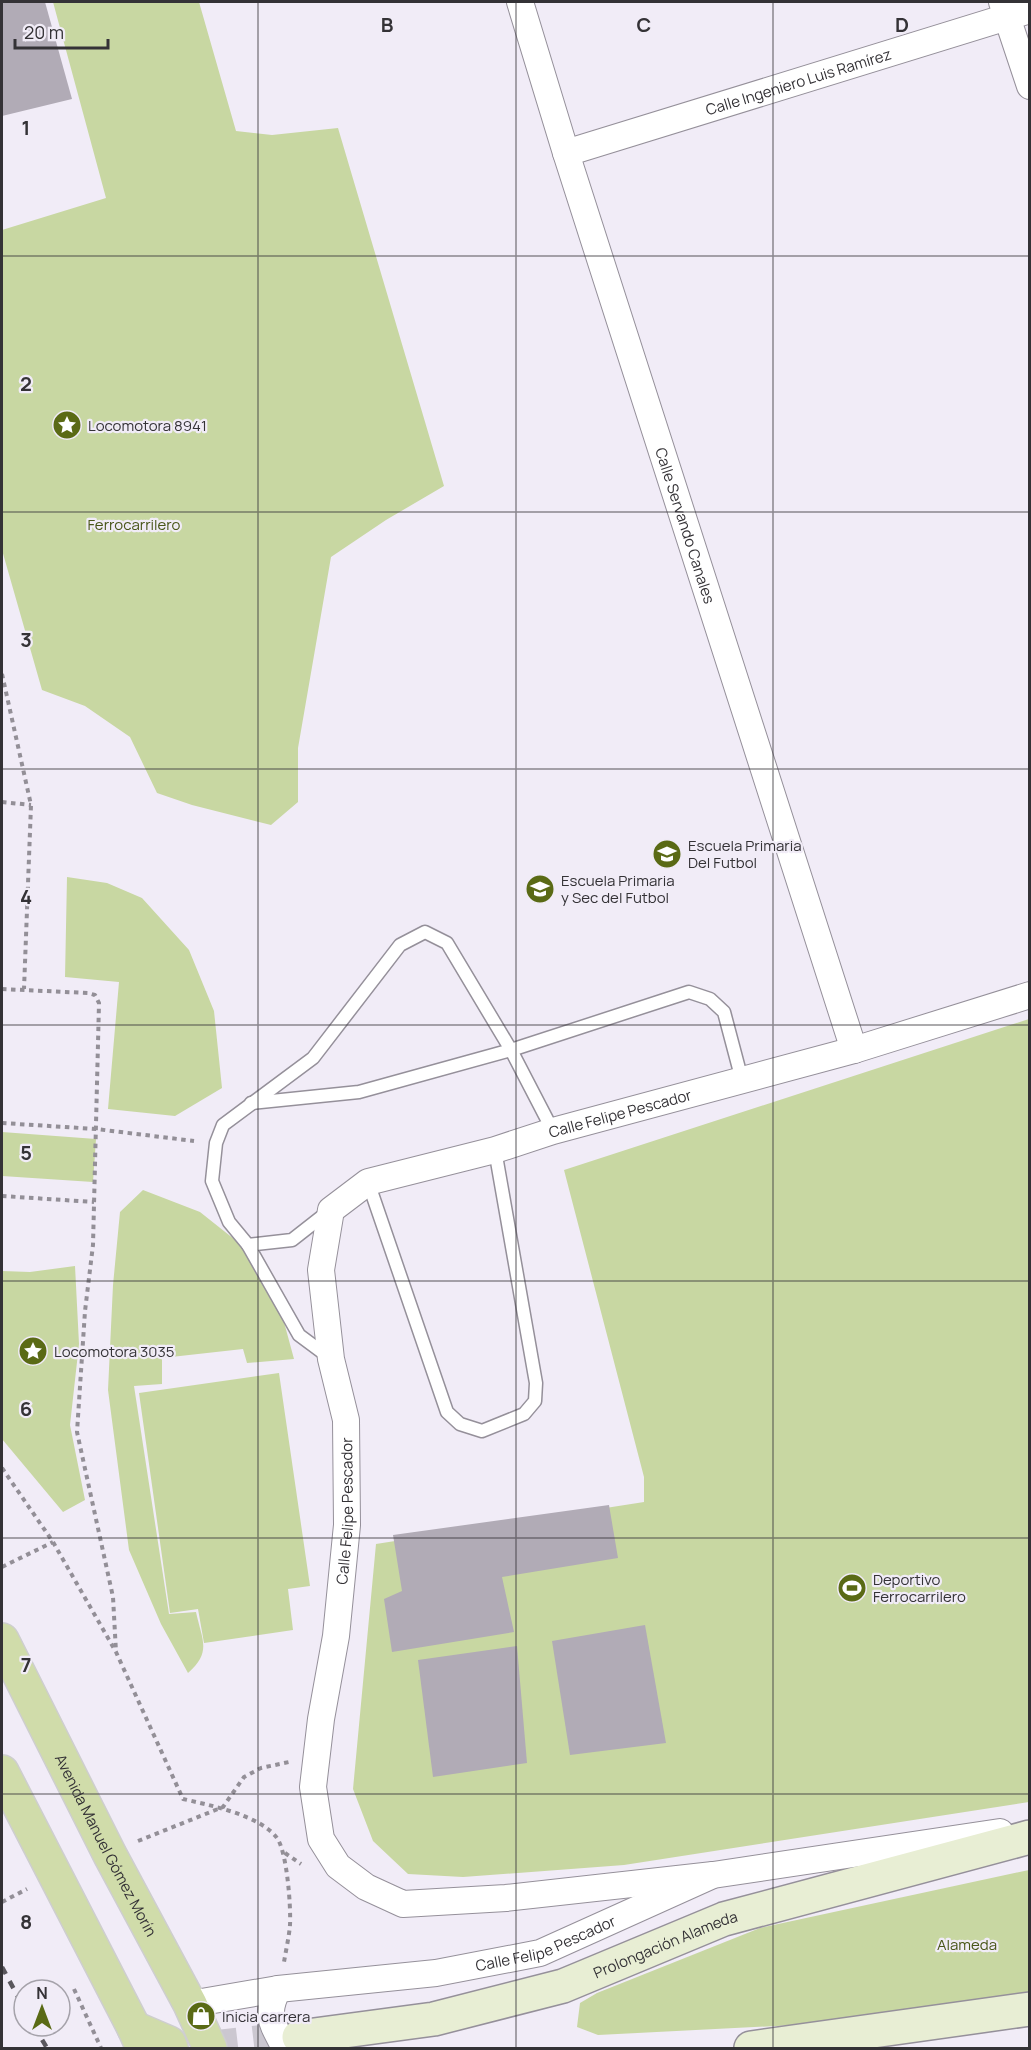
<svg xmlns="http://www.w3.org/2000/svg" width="1031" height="2050" font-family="Manrope,sans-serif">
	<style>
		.green { fill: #c8d7a2 }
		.building { fill: #b1abb6 }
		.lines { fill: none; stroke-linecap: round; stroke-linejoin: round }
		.secondary-tunnel { stroke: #cbc7d0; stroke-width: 33; stroke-dasharray: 33 16; stroke-linecap: butt }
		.lane-casing { stroke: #95909a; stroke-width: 15 }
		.street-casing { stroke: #95909a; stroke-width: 28 }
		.secondary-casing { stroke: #95909a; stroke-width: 36 }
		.primary-casing { stroke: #cececf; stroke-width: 36 }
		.path { stroke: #938f97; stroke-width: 4; stroke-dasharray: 4.5 4.5; stroke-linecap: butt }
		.lane { stroke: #fff; stroke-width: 12 }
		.street { stroke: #fff; stroke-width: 26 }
		.secondary { stroke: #e8eed4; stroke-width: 33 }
		.primary { stroke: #d0dcaa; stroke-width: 33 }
		.rail { stroke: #5a575d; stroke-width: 4.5; stroke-dasharray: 8 8; stroke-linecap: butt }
		.grid { fill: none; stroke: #343236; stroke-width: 1.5; stroke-opacity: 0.55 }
		.labels { text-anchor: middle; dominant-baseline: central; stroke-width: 4.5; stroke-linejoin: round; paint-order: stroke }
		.street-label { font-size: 15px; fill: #343236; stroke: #f1ecf7 }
		.poi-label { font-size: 15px; fill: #343236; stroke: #f1ecf7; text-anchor: start }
		.park-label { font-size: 15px; fill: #495618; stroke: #f1ecf7 }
		.grid-label { font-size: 20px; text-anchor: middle; font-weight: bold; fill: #343236; stroke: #f1ecf7; stroke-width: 4.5; stroke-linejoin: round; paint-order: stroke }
	</style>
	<rect width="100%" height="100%" fill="#f1ecf7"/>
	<g class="green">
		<path d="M53,2h146l37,129 36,4 66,-7 106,358 -58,34 -55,37 -33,191v54l-27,23 -79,-20 -35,-12 -27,-56 -45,-31 -43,-16 -40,-140v-320l104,-32z"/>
		<path d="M67,877l40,6 35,15 47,52 25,61 8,77 -47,28 -67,-7 11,-127 -54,-5z"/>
		<path d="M1029,1019v783l-405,63 -161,12 -55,-3 -35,-33 -20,-52 23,-245 268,-42v-25l-80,-307z"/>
		<path d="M2,1132l94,7 -3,43 -91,-6z"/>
		<path d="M143,1190l57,22 58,46 23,53 13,48 -47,4 -4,-14 -81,9v26l-28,2 35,228 27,-2c6,28 16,40 -8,61l-27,-49 -32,-74 -21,-160 5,-105 7,-73z"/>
		<path d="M75,1266l4,78 -9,81 15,75 -22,12 -61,-73v-168l28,1z"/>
		<path d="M279,1373l31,213 -22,3 5,41 -89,13 -6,-34 -28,4 -31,-220z"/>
		<path d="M1029,1870v125l-175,27 -256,13 -21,-8 3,-24 17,-10 163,-65z"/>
	</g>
	<g class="building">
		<path d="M2,2h43l27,97 -70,17z"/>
		<path d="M609,1505l9,53 -116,19 12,55 -122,20 -8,-53 18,-8 -9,-56z"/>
		<path d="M645,1625l21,118 -96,12 -18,-114z"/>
		<path d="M517,1646l10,117 -94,14 -15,-117z"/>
	</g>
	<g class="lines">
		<path class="secondary-tunnel" d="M205,2048l94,-11"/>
		<g class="lane-casing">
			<g id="lane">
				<path d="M251,1103l108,-11 152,-42 178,-58 21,7 14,13 18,68"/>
				<path d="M368,1182l79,230 13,12 22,7 42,-17 11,-13 1,-18 -41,-233"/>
				<path d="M248,1245l44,-5 37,-29"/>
				<path d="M330,1358l-31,-23 -51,-90 -19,-23 -17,-41 4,-38 7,-18 90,-67 87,-113 25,-13 22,11 64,107 42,81"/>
			</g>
		</g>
		<g class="street-casing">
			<g id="street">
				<path id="s1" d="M520,2l46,151 288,897"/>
				<path d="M1002,2l28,84"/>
				<path id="s2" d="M566,153l464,-143"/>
				<path id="s3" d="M713,1875l-207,23 -103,6 -37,-17 -28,-21 -17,-27 -8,-52 8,-68 15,-83 11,-111 -1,-105 -15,-61 -10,-89 10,-60 37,-28 127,-32 58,-19 301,-81 176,-55"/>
				<path d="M278,1989c-14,27 -5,35 7,59"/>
				<path id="s4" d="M190,2004l88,-15 158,-16 104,-20 173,-78 287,-43"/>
			</g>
		</g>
		<g class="secondary-casing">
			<g id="secondary">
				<path id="s5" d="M299,2037l135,-18 129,-33 161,-67 306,-82"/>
				<path d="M751,2048l279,-39"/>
			</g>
		</g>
		<g class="primary-casing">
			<g id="primary">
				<path id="s6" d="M2,1640l108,215 80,149 20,44"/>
				<path d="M2,1772l132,256 9,20"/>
				<path d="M134,2028l35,15 2,5"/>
			</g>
		</g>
		<g class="path">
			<path d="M2,674l29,131 -7,184"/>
			<path d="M2,802l29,3"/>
			<path d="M2,989l86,4 7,2 4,8 -6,242 -8,66 -8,121 36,165 3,55"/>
			<path d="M2,1123l94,6 98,12"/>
			<path d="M2,1196l92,6"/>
			<path d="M2,1468l51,74 63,110 67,147c26,6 77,16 94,39 10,14 14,68 13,87 -1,12 -4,25 -6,37"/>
			<path d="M2,1567l51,-25"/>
			<path d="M138,1841l85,-34 21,-30 17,-9 28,-6"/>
			<path d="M285,1853l16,11"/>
			<path d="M2,1902l25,-13"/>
			<path d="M74,1989l27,59"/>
		</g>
		<use href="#lane" class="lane"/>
		<use href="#street" class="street"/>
		<use href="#secondary" class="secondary"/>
		<use href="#primary" class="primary"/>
		<g class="rail">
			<path d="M2,1967l22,41"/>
			<path d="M34,2026l13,22"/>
		</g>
	</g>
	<path class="grid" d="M258,2v2046M516,2v2046M773,2v2046M2,256h1028M2,512h1028M2,769h1028M2,1025h1028M2,1281h1028M2,1538h1028M2,1794h1028"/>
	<defs>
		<g id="sight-disc" transform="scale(1.5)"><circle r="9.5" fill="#5a6a15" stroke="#f1ecf7"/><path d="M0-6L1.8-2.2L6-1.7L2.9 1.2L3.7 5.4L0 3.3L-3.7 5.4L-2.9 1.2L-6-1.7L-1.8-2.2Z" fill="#fff"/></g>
		<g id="school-disc" transform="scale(1.5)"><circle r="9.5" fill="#5a6a15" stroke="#f1ecf7"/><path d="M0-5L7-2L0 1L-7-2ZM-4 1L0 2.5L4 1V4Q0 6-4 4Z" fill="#fff"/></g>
		<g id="stadium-disc" transform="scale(1.5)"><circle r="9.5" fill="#5a6a15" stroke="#f1ecf7"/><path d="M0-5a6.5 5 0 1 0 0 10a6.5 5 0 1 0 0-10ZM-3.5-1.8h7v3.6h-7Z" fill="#fff"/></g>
		<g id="shop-disc" transform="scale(1.5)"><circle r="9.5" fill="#5a6a15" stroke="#f1ecf7"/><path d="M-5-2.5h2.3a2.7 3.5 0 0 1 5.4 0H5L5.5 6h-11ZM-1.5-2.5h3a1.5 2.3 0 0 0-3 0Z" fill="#fff"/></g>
	</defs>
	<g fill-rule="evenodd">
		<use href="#sight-disc" x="67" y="425"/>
		<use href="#school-disc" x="667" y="854"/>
		<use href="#school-disc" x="540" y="889"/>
		<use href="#sight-disc" x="33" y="1351"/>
		<use href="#stadium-disc" x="852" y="1588"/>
		<use href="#shop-disc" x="201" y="2016"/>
	</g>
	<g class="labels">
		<g class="street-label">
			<text stroke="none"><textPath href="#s2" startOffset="243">Calle Ingeniero Luis Ramírez</textPath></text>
			<text stroke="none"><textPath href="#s1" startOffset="549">Calle Servando Canales</textPath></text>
			<text stroke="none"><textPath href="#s3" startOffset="1362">Calle Felipe Pescador</textPath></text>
			<text stroke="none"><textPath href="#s3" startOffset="750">Calle Felipe Pescador</textPath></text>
			<text stroke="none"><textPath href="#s6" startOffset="230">Avenida Manuel Gómez Morín</textPath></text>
			<text stroke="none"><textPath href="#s4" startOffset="362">Calle Felipe Pescador</textPath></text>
			<text stroke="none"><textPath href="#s5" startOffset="380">Prolongación Alameda</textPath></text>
		</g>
		<g class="poi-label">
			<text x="88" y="425">Locomotora 8941</text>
			<text x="688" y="845">Escuela Primaria<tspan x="688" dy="17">Del Futbol</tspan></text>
			<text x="561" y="880">Escuela Primaria<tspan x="561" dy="17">y Sec del Futbol</tspan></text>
			<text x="54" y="1351">Locomotora 3035</text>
			<text x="873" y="1579">Deportivo<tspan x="873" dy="17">Ferrocarrilero</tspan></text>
			<text x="222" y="2016">Inicia carrera</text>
		</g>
		<g class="park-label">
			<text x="134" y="524">Ferrocarrilero</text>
			<text x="967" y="1944">Alameda</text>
		</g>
	</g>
	<g class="grid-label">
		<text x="387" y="32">B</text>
		<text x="644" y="32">C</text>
		<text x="902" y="32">D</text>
		<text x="26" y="135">1</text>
		<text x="26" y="391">2</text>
		<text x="26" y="647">3</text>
		<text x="26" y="904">4</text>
		<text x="26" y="1160">5</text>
		<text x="26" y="1416">6</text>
		<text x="26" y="1672">7</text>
		<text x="26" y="1929">8</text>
	</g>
	<rect width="1031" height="2050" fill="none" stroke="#343236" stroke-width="6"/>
	<g transform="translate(42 2008)"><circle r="28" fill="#f1ecf7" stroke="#a5a2aa" stroke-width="1.5"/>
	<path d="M0-4.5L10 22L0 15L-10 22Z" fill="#5a6a15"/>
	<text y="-9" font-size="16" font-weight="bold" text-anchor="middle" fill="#343236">N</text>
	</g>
	<path d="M15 39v9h93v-9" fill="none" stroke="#343236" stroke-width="3"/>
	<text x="24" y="39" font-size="18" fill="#343236" stroke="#f1ecf7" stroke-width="4.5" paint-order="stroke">20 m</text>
</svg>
